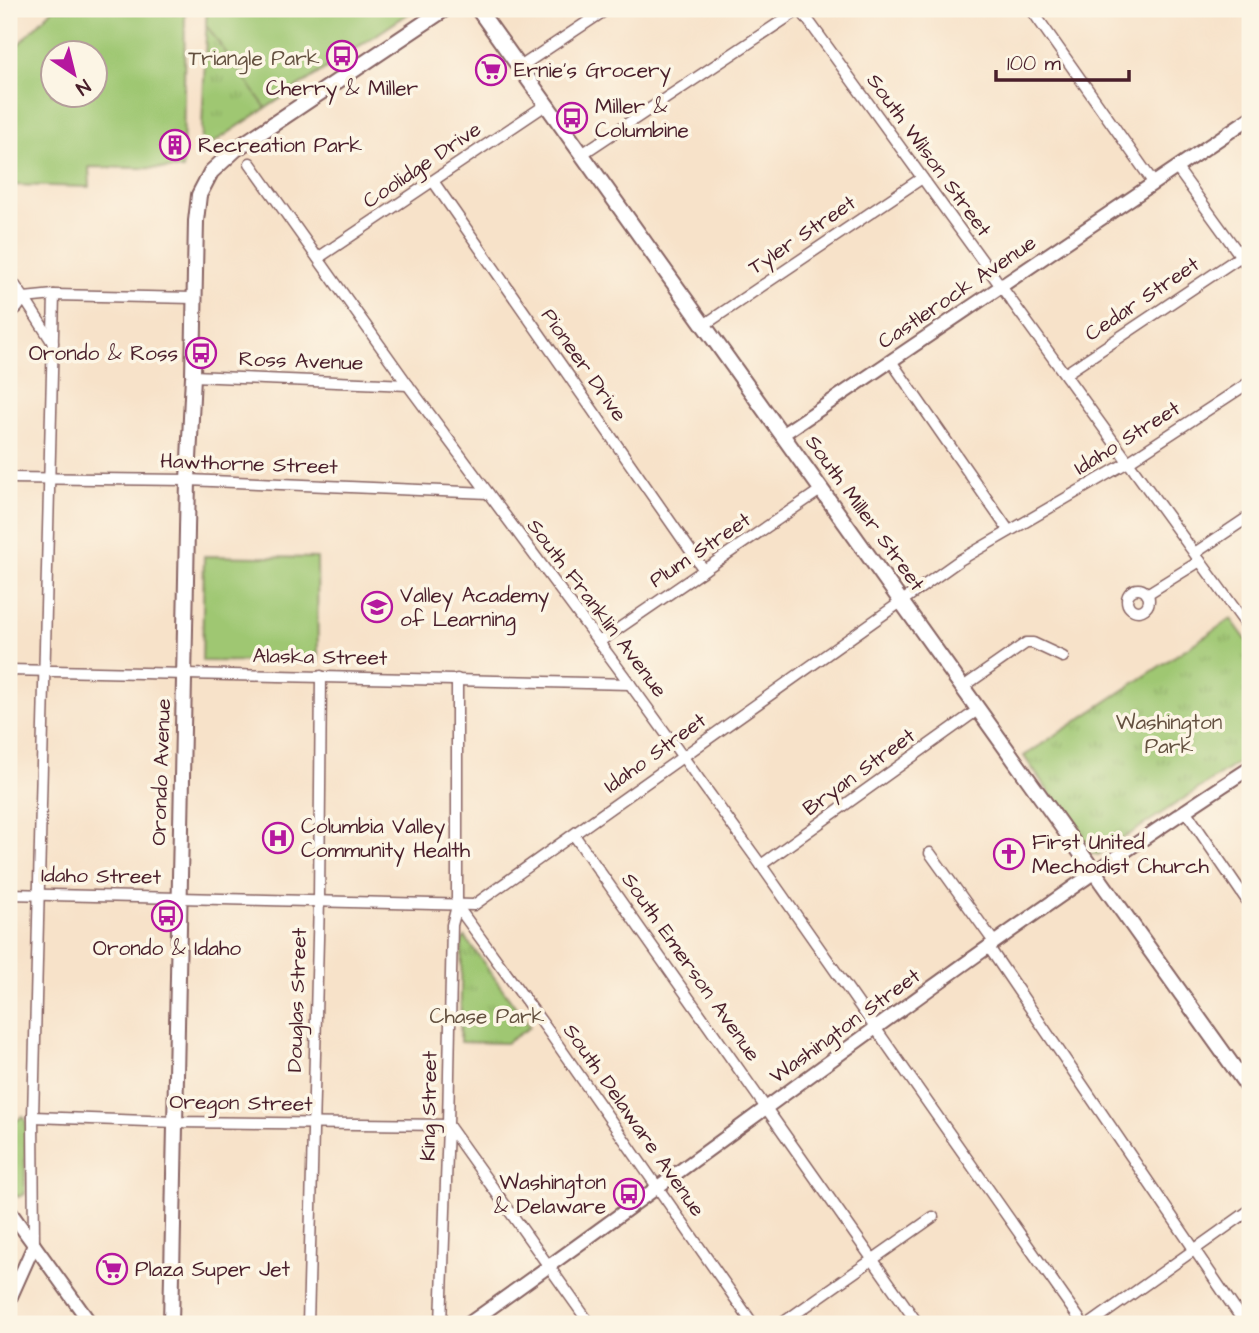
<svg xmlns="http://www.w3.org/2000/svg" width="1259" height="1333" font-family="'Architects Daughter',sans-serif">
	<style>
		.grass { fill: url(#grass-tufts); stroke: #74734e; stroke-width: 2 }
		.garden { fill: #9fc772; stroke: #74734e; stroke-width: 2; fill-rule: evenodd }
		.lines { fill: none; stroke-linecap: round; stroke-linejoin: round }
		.minor-casing { stroke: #876362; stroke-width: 13 }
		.tertiary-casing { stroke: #876362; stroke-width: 16 }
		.secondary-casing { stroke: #876362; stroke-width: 18 }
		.minor { stroke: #fff; stroke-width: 10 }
		.tertiary { stroke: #fff; stroke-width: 12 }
		.secondary { stroke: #fff; stroke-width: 14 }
		.labels { text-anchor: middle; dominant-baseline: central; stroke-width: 7; stroke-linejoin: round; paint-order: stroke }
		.park-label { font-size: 21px; fill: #645140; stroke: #fcf5e5 }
		.poi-label { font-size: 21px; fill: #4a1f2b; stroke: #fcf5e5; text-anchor: start }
		.street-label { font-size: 21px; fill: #4a1f2b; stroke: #fcf5e5 }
	</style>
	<defs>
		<pattern id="grass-tufts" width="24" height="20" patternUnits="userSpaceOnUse" patternTransform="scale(1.75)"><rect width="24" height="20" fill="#9fc772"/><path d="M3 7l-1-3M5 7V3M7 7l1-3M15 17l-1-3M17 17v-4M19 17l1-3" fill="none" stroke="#8aaa63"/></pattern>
	</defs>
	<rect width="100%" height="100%" fill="#fcf5e5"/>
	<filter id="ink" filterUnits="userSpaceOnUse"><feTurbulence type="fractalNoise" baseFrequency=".0143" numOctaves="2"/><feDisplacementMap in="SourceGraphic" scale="14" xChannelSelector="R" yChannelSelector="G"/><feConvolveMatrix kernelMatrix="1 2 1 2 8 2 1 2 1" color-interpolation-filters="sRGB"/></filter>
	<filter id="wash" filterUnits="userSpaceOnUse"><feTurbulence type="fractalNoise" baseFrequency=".00686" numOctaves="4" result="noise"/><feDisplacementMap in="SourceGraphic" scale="28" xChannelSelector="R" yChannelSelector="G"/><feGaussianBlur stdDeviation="1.57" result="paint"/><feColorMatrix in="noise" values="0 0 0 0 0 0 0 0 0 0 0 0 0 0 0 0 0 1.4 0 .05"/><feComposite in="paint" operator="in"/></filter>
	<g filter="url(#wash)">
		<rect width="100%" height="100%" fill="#f7e2c9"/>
		<g class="grass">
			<path d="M207,9h208l-214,142z"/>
			<path d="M1231,619l19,26v110l-152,100 -8,-3 -66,-96z"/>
			<path d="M465,937l65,90 -24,16 -46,-1 2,-101z"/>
		</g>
		<g class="garden">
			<path d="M53,9h109v4h23l-2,156 -94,-2 1,20 -81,-2v-131zM94,52v42h-42v-42z"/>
			<path d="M207,9h208l-149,99 -60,-83z"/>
			<path d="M204,556l113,2 1,104 -116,-1z"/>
			<path d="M23,1116l3,5 -1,73 -7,3 -9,-8v-63z"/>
		</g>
	</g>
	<g filter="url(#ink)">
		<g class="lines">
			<g class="minor-casing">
				<g id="minor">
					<path d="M800,9l450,621"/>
					<path d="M1031,9l122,173"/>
					<path d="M1179,9h3"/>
					<path d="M520,67l87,-58"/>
					<path d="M582,154l218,-145"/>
					<path d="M250,163l158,222 222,299 131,181 322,459"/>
					<path d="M1176,167l74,102"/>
					<path d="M433,181l271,389"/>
					<path d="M318,258l229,-154"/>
					<path d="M9,277l15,21 30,-3 139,3"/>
					<path d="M9,314l8,-6 7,-10 29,45"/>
					<path d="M704,325l218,-147"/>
					<path d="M891,361l118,170"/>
					<path d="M1065,374l176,-118"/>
					<path d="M193,376l215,9"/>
					<path d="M9,478l179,2 300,13"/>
					<path d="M1195,553l55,-37"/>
					<circle cx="1138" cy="600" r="11"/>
					<path d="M1147,594l53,-33"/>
					<path d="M599,642l223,-153"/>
					<path d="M9,670l621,14"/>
					<path d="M963,687l63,-44h7l30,14"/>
					<path d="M1185,810l65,95"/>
					<path d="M574,835l344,489"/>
					<path d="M930,853l64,89"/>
					<path d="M761,865l218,-156"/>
					<path d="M9,894l465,11 486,-345 168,-98 122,-80"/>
					<path d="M457,906l92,126 204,292"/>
					<path d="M988,946l257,378"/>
					<path d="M33,1117l143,5 272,3 142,199"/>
					<path d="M34,1245l-1,-128 21,-822"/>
					<path d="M308,1324l11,-424 2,-224"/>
					<path d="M441,1324l7,-199 4,-200 5,-19v-227"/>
					<path d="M781,1324l152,-107"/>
					<path d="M1090,1324l160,-114"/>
				</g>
			</g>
			<g class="tertiary-casing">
				<g id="tertiary">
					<path d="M783,434l467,-316"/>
					<path d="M9,1210l82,114"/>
					<path d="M9,1301l25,-56"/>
					<path d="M468,1324c261,-185 514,-382 782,-556"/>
				</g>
			</g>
			<g class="secondary-casing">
				<g id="secondary">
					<path d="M478,9l772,1081"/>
					<path d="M171,1324l17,-844 5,-104 3,-155 3,-26 12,-23 25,-23 209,-140"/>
				</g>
			</g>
			<use href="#minor" class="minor"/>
			<use href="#tertiary" class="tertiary"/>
			<use href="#secondary" class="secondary"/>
		</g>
	</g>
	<defs>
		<g id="bus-ring" transform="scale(1.575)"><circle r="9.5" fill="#fcf5e5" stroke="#b5179e" stroke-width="1.5"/><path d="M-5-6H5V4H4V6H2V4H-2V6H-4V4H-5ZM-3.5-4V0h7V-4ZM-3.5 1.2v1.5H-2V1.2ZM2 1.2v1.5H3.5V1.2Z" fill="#b5179e"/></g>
		<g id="supermarket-ring" transform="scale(1.575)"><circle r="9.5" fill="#fcf5e5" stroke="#b5179e" stroke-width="1.5"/><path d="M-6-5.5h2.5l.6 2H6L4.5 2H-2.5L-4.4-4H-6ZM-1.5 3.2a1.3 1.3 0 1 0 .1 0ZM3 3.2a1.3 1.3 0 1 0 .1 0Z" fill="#b5179e"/></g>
		<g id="building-ring" transform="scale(1.575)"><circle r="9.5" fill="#fcf5e5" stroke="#b5179e" stroke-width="1.5"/><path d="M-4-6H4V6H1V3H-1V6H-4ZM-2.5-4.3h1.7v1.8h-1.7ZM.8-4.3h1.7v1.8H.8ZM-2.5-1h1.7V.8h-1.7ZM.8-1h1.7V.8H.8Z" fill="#b5179e"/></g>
		<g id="school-ring" transform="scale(1.575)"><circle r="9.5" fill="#fcf5e5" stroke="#b5179e" stroke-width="1.5"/><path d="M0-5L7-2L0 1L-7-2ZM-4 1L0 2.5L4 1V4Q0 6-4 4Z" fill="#b5179e"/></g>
		<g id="hospital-ring" transform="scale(1.575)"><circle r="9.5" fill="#fcf5e5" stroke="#b5179e" stroke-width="1.5"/><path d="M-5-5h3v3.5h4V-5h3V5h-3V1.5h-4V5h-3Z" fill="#b5179e"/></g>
		<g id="church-ring" transform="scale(1.575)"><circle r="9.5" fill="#fcf5e5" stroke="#b5179e" stroke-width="1.5"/><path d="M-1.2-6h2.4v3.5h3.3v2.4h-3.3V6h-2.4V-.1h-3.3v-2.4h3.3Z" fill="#b5179e"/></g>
	</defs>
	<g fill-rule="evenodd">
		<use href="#bus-ring" x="342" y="56"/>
		<use href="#supermarket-ring" x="491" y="70"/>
		<use href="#bus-ring" x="572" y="118"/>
		<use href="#building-ring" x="175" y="145"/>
		<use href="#bus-ring" x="201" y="353"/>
		<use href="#school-ring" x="377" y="607"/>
		<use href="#hospital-ring" x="278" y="838"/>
		<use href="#church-ring" x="1009" y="854"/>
		<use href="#bus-ring" x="167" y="916"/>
		<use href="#bus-ring" x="629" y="1194"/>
		<use href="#supermarket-ring" x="112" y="1269"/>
	</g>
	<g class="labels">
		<g class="park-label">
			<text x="254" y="58">Triangle Park</text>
			<text x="1169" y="722">Washington<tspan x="1169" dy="24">Park</tspan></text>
			<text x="487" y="1016">Chase Park</text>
		</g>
		<g class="poi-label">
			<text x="514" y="70">Ernie's Grocery</text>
			<text x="342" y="88" text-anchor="middle">Cherry &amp; Miller</text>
			<text x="595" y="106">Miller &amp;<tspan x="595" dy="24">Columbine</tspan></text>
			<text x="198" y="145">Recreation Park</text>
			<text x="178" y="353" text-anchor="end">Orondo &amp; Ross</text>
			<text x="400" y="595">Valley Academy<tspan x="400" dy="24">of Learning</tspan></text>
			<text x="301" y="826">Columbia Valley<tspan x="301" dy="24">Community Health</tspan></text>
			<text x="1032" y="842">First United<tspan x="1032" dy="24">Mechodist Church</tspan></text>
			<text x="167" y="948" text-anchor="middle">Orondo &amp; Idaho</text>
			<text x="606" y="1182" text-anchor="end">Washington<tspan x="606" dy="24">&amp; Delaware</tspan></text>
			<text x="135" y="1269">Plaza Super Jet</text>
		</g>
		<g class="street-label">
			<text transform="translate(929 155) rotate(54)">South Wilson Street</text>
			<text transform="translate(422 165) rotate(-34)">Coolidge Drive</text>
			<text transform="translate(802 235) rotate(-34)">Tyler Street</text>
			<text transform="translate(957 292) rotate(-34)">Castlerock Avenue</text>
			<text transform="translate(1142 299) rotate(-34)">Cedar Street</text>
			<text transform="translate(301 361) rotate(2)">Ross Avenue</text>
			<text transform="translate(584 365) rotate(55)">Pioneer Drive</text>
			<text transform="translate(1127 438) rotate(-32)">Idaho Street</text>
			<text transform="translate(249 464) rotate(2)">Hawthorne Street</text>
			<text transform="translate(865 513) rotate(54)">South Miller Street</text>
			<text transform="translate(700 550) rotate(-34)">Plum Street</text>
			<text transform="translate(597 608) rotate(53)">South Franklin Avenue</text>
			<text transform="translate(320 657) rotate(1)">Alaska Street</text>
			<text transform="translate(655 753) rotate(-36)">Idaho Street</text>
			<text transform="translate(161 772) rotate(-88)">Orondo Avenue</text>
			<text transform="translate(859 772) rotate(-36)">Bryan Street</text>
			<text transform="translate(101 876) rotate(1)">Idaho Street</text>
			<text transform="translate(691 967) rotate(55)">South Emerson Avenue</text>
			<text transform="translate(297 1000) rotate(-88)">Douglas Street</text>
			<text transform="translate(845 1026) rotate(-36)">Washington Street</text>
			<text transform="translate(241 1103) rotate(1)">Oregon Street</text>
			<text transform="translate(429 1106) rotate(-89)">King Street</text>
			<text transform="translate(634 1120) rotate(55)">South Delaware Avenue</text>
		</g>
	</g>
	<rect width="1259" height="1333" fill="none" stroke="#fcf5e5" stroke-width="35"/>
	<g transform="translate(74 74) rotate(145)"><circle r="33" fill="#fcf5e5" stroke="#b59f9b" stroke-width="2"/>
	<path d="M0-5L12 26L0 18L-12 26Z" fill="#b5179e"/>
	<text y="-10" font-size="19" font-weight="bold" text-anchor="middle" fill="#4a1f2b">N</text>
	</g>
	<path d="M996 70v10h133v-10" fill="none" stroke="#4a1f2b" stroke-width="3.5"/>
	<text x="1007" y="70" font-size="21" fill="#4a1f2b" stroke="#fcf5e5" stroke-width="5" paint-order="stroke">100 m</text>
</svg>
